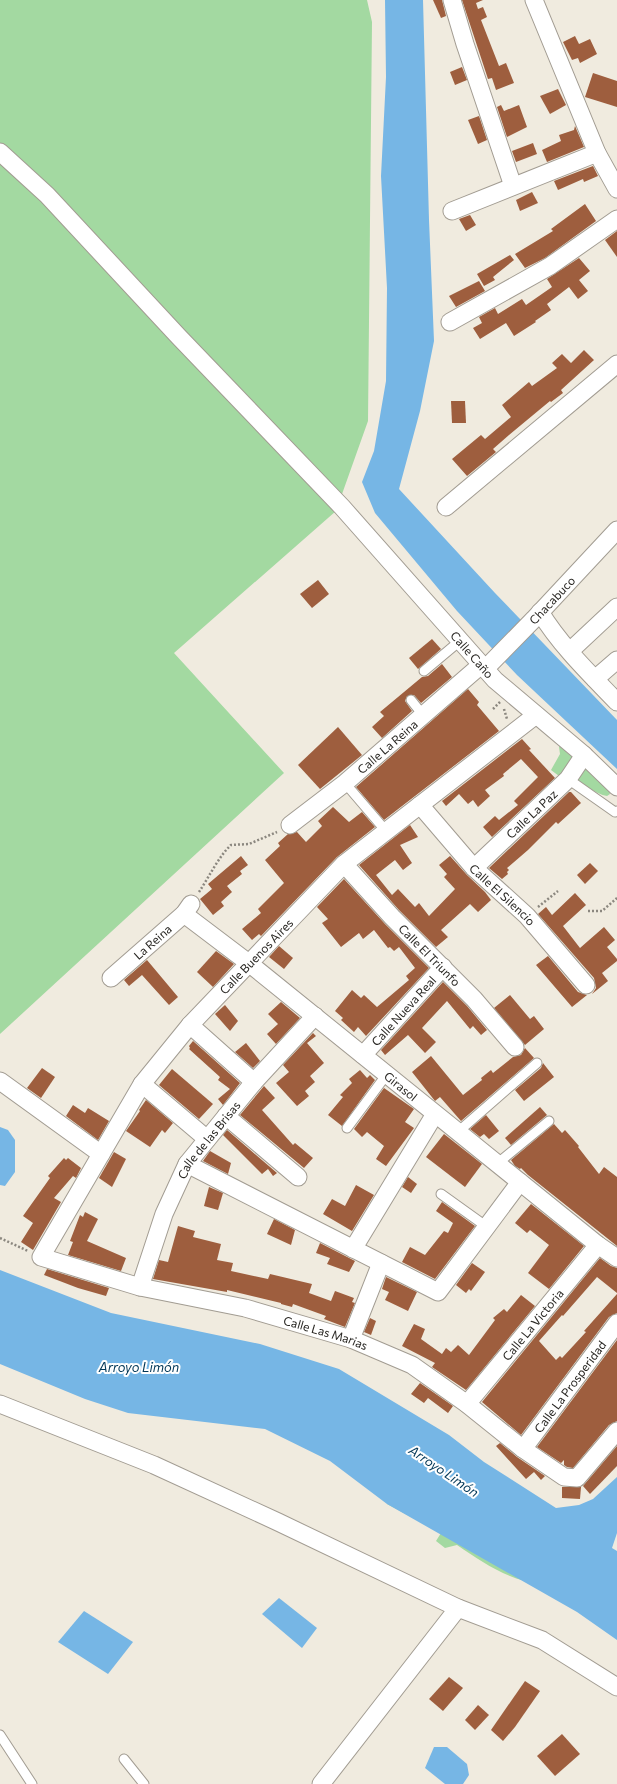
<svg xmlns="http://www.w3.org/2000/svg" width="617" height="1784" font-family="Commissioner,sans-serif">
	<style>
		.green { fill: #a3d9a1 }
		.water { fill: #76b6e5 }
		.building { fill: #9e5e3e }
		.lines { fill: none; stroke-linecap: round; stroke-linejoin: round }
		.service-casing { stroke: #a29c92; stroke-width: 11 }
		.minor-casing { stroke: #a29c92; stroke-width: 19 }
		.path { stroke: #8b877f; stroke-width: 2.5; stroke-dasharray: 2 2; stroke-linecap: butt }
		.service { stroke: #fff; stroke-width: 9 }
		.minor { stroke: #fff; stroke-width: 17 }
		.labels { text-anchor: middle; dominant-baseline: central; stroke-width: 4; stroke-linejoin: round; paint-order: stroke }
		.street-label { font-size: 12px; fill: #292723; stroke: #fff }
		.water-label { font-size: 13px; font-style: italic; fill: #013656; stroke: #fff }
	</style>
	<rect width="100%" height="100%" fill="#f0ebdf"/>
	<g class="green">
		<path d="M0,0h367l5,22 -4,399 -32,90 -162,142 110,120 -284,261z"/>
		<path d="M562,743l5,10 10,2 -16,25 -2,-4 -8,-6 9,-16 -1,-7z"/>
		<path d="M586,764l22,23 2,7 -3,2c-12,-2 -21,-11 -32,-17z"/>
		<path d="M391,1497l134,84c-26,-7 -46,-21 -68,-36l-12,3 -9,-7 5,-8 -54,-29z"/>
	</g>
	<g class="water">
		<path d="M385,0h38l6,220 5,121 -14,70 -21,78 96,104 122,127v49l-100,-94 -60,-64 -82,-98 -13,-31 12,-31 12,-70 1,-93 -6,-112 5,-99z"/>
		<path d="M0,1127l8,3 7,10v32l-10,14 -5,-1z"/>
		<path d="M0,1270l111,43 149,31 79,25 110,66 35,27 72,46 23,-3 14,-6 24,-22v56l-5,15 5,3v89l-40,-28 -190,-108 -57,-43 -65,-32 -137,-16 -43,-14 -85,-35z"/>
		<path d="M279,1598l38,30 -15,20 -40,-34z"/>
		<path d="M84,1611l49,31 -25,32 -50,-32z"/>
		<path d="M434,1747h13l20,17 2,11 -6,9h-18l-20,-16z"/>
	</g>
	<g class="building">
		<path d="M433,0h9l4,16 -5,2z"/>
		<path d="M462,0h21l-7,3 2,6 5,-2 4,10 -6,3 18,46 7,-3 8,20 -18,7 -4,-12 -4,1z"/>
		<path d="M575,36l4,8 11,-5 7,15 -17,9 -2,-5 -6,2 -9,-18z"/>
		<path d="M462,67l5,13 -12,5 -5,-13z"/>
		<path d="M593,73l24,8v26l-32,-10z"/>
		<path d="M558,89l8,16 -16,9 -10,-18z"/>
		<path d="M501,105l3,6 15,-6 8,22 -20,10 -10,-30z"/>
		<path d="M479,116l8,24 -9,4 -10,-24z"/>
		<path d="M575,126l9,21 -37,15 -5,-12 19,-9 -2,-6 15,-5z"/>
		<path d="M533,143l4,11 -21,8 -4,-11z"/>
		<path d="M593,166l5,10 -14,6 -1,-3 -25,11 -4,-9z"/>
		<path d="M532,192l6,11 -18,8 -4,-11z"/>
		<path d="M585,204l11,17 -51,37 -20,10 -10,-14 38,-23 -2,-2z"/>
		<path d="M470,215l6,10 -10,6 -7,-12z"/>
		<path d="M617,231v26l-12,-17z"/>
		<path d="M510,255l4,5 -21,17 2,3 -11,6 -7,-12z"/>
		<path d="M579,258l11,13 -11,9 9,11 -10,8 -9,-12 -22,17 4,6 -16,11 1,1 -22,14 -8,-13 -26,16 -7,-11 9,-5 -3,-6 16,-9 3,6 24,-15 4,6 26,-18 -5,-8z"/>
		<path d="M479,281l6,10 -29,16 -7,-11z"/>
		<path d="M584,350l10,10 -33,30 2,3 -12,9 -1,-1 -41,34 -16,14 3,3 -29,24 -15,-17 29,-24 4,4 26,-22 -9,-12 27,-23 3,4 25,-18 -5,-5 10,-9 9,9z"/>
		<path d="M451,401h14l1,22h-14z"/>
		<path d="M318,580l11,14 -17,14 -12,-14z"/>
		<path d="M432,639l9,10 -23,20 -9,-11z"/>
		<path d="M442,664l10,13 -31,26 -7,-8 -7,1 -2,5 7,10 -30,27 -10,-11 12,-11 -4,-4 42,-35 6,-1z"/>
		<path d="M468,689l11,13 -2,3 22,26 -115,89 -28,-33z"/>
		<path d="M338,727l24,28 -42,34 -22,-24z"/>
		<path d="M522,739l9,10 -2,1 26,28 -63,59 -9,-10 12,-11 4,4 19,-15 -4,-4 24,-24 -17,-18 -18,15 1,2 -19,14 5,6 -12,11 -5,-7 -5,4 -9,-10 -13,12 -4,-5z"/>
		<path d="M569,792h2l10,11 -23,21 -2,-2 -28,28 -21,18 2,2 -2,2 1,2 -6,5 -13,-11z"/>
		<path d="M333,807l16,15 13,-10 13,15 -38,30 -76,79 -2,-2 -7,6 -10,-11 19,-16 -3,-4 26,-26 -19,-23 15,-14 -2,-3 10,-9 9,-2 9,10 16,-16 -4,-5z"/>
		<path d="M410,825l8,12 -18,8 12,18 -9,7 -8,-10 -19,15 16,20 6,-6 17,18 4,-4 10,13 26,-27 -11,-12 3,-3 -8,-9 11,-9 17,19 18,17 6,8 -13,12 -8,-8 -29,26 7,7 -12,10 -37,-37 -40,-45z"/>
		<path d="M241,856l7,9 -8,6 2,3 -15,12 5,6 -11,10 3,4 -11,9 -13,-16 12,-10 -4,-5z"/>
		<path d="M590,863l8,8 -13,13 -8,-9z"/>
		<path d="M344,879l41,45 44,44 -63,68 -8,-9 -4,5 -13,-12 2,-2 -8,-7 17,-21 9,8 3,-3 13,12 32,-27 -3,-4 9,-8 -16,-21 -5,4 -4,-4 -2,1 -14,-18 -11,9 -4,-6 -18,14 -19,-24 6,-4 -11,-12z"/>
		<path d="M575,893l11,12 -23,21 17,22 24,-21 11,13 -8,7 10,12v2l-15,12 6,8 -16,13 4,-6 -2,-10 -56,-64 8,-7 6,8z"/>
		<path d="M279,946l14,12 -9,11 -15,-12z"/>
		<path d="M216,951l18,13 -21,23 -16,-15z"/>
		<path d="M548,956l30,36 9,3 -15,12 -36,-42z"/>
		<path d="M147,960l31,37 -9,8 -27,-30 -13,11 -5,-6z"/>
		<path d="M443,982l24,24 20,24 -6,5 -8,-9 -3,3 -23,-28 -25,27 14,14 -11,11 -17,-18 -23,20 -4,-5z"/>
		<path d="M510,995l20,24 4,-3 10,13 -19,16 -31,-37z"/>
		<path d="M281,1002l19,16 -24,26 -9,-10 11,-10 -10,-10z"/>
		<path d="M225,1005l13,16 -8,10 -15,-17z"/>
		<path d="M313,1033l3,3 -9,7 17,20 -14,13 5,6 -10,9 4,5 -12,10 -21,-23 13,-11 -6,-7z"/>
		<path d="M193,1041l47,42 -17,22 -5,-6 12,-10 -12,-9 2,-3 -31,-28 1,-1 -1,-2z"/>
		<path d="M246,1043l14,18 -7,7 -18,-16z"/>
		<path d="M525,1048l9,10 -73,63 -21,-24 -5,4 -23,-29 19,-16 32,39 19,-15 -1,-2 10,-8 2,3 20,-16 8,-2z"/>
		<path d="M543,1063l11,14 -30,24 -9,-11 26,-22z"/>
		<path d="M42,1068l13,9 -14,21 -14,-10z"/>
		<path d="M172,1069l41,35 -14,15 -40,-34z"/>
		<path d="M360,1070l7,8 3,-3 5,5 -33,46 -14,-11 15,-18 -3,-2 12,-12 -3,-4z"/>
		<path d="M264,1086l11,12 -13,12 31,35 2,-2 18,15 -9,10 -64,-53z"/>
		<path d="M384,1088l30,21 -9,13 9,6 -28,38 -10,-7 8,-13 -17,-14 -5,5 -8,-8z"/>
		<path d="M146,1100l27,23 -8,10 -3,-3 -12,17 -24,-16 14,-20 -1,-1z"/>
		<path d="M73,1105l12,8 3,-5 21,13 -11,19 -32,-24z"/>
		<path d="M540,1107l7,8 -36,30 -6,-7z"/>
		<path d="M486,1115l13,16 -10,8 -5,-5 -4,3 -10,-8z"/>
		<path d="M554,1124l8,9 3,-3 14,16 -1,1 21,27 5,-7 13,10v69l-89,-71 -7,-7 -1,1 -5,-3 -4,-6z"/>
		<path d="M227,1130l50,43 -4,3 -5,-7 -6,5 -39,-39z"/>
		<path d="M444,1134l38,30 -17,23 -39,-30z"/>
		<path d="M210,1151l21,12 -3,11 -25,-13z"/>
		<path d="M114,1152l12,7 -14,28 -13,-9z"/>
		<path d="M64,1158l2,2 2,-2 13,10 -5,10 -3,-2 -19,22 7,4 -28,48 -12,-8 12,-19 -10,-7 27,-38 -2,-2z"/>
		<path d="M408,1177l9,7 -6,9 -9,-6z"/>
		<path d="M356,1185l18,10 -22,36 -29,-17 9,-15 13,7z"/>
		<path d="M209,1187l14,6 -5,17 -14,-4z"/>
		<path d="M442,1202l33,24 -40,53 -33,-17 8,-15 15,8 19,-24 4,2 5,-10 -17,-12z"/>
		<path d="M531,1204l53,42 -35,43 -21,-16 21,-28 -19,-15 -3,3 -12,-10z"/>
		<path d="M85,1212l13,7 -11,22 39,17 -5,13 -53,-16 5,-13 -3,-1 10,-26 3,2z"/>
		<path d="M274,1219l21,11 -4,15 -24,-11z"/>
		<path d="M178,1226l17,5 -2,6 28,7 -4,16 16,3 -2,8 37,8 2,-5 42,10 -3,9 22,8 4,-10 19,7 -2,4 3,1 -10,24 -21,-8 2,-3 -33,-12 -1,3 -11,-3v-1l-54,-13v2l-74,-13 6,-19 9,2z"/>
		<path d="M320,1243l35,18 -6,11 -22,-8 3,-6 -14,-5z"/>
		<path d="M600,1258l11,8 6,2v25l-20,-16 -34,39 -1,-1 -23,26 17,19 4,-4 2,2 24,-26 -2,-1 33,-37v19l-8,4 -88,118 -39,-33z"/>
		<path d="M472,1263l13,9 -14,19 -2,-2 -3,4 -10,-8z"/>
		<path d="M47,1269l62,19 -3,8 -28,-8 -34,-13z"/>
		<path d="M386,1277l31,15 -9,19 -23,-11 4,-8 -7,-3z"/>
		<path d="M521,1295l14,11 -69,84 -34,-23 3,-4 -33,-17 12,-22 11,5 -4,10 21,15 4,-6 5,4 7,-7 11,10 26,-35 -2,-2 11,-9 3,3z"/>
		<path d="M370,1318l6,3 -5,14 -7,-3z"/>
		<path d="M617,1340v81l-8,4 -36,43 -6,-1 -3,-2v-5l-3,3 -24,-16z"/>
		<path d="M420,1383l33,23 -5,7 -20,-15 -4,5 -13,-9z"/>
		<path d="M500,1443l17,14 28,19 -4,4 -7,-8 -8,7 -30,-33z"/>
		<path d="M617,1446v20l-27,28 -7,-8z"/>
		<path d="M562,1487h19l-1,12 -18,-1z"/>
		<path d="M449,1677l14,11 -20,23 -14,-12z"/>
		<path d="M525,1681l15,10 -25,36 -12,14 -12,-11z"/>
		<path d="M478,1705l11,10 -14,15 -10,-10z"/>
		<path d="M562,1734l18,20 -25,22 -18,-20z"/>
	</g>
	<g class="lines">
		<g class="service-casing">
			<g id="service">
				<path d="M424,671l37,-31"/>
				<path d="M411,700l12,15"/>
				<path d="M568,779l47,33 2,-1"/>
				<path d="M345,783l41,48"/>
				<path d="M347,1128l40,-54"/>
				<path d="M459,1131l78,-68"/>
				<path d="M498,1163l51,-42"/>
				<path d="M441,1194l46,33"/>
				<path d="M0,1735l32,49"/>
				<path d="M124,1759l20,25"/>
			</g>
		</g>
		<g class="minor-casing">
			<g id="minor">
				<path d="M452,0l13,44 48,142"/>
				<path d="M534,0l63,153 20,36"/>
				<path id="s1" d="M0,152l47,43 132,142 163,170 153,173 89,75 33,32"/>
				<path d="M452,211l145,-58"/>
				<path d="M450,322l100,-56 67,-47"/>
				<path d="M446,507l171,-143"/>
				<path d="M540,612c20,33 50,62 77,90"/>
				<path d="M570,651l47,-44"/>
				<path id="s2" d="M485,669l49,-50 83,-89"/>
				<path d="M595,679l22,-19"/>
				<path id="s3" d="M536,715l-192,149 -154,161 -48,59 -101,173 99,30 105,21 106,31 61,26 55,39 56,45 41,28 13,1 40,-47"/>
				<path id="s4" d="M420,805l54,63 53,48 59,69"/>
				<path id="s5" d="M290,825l55,-42 136,-118"/>
				<path id="s6" d="M344,864l48,53 82,82 41,48"/>
				<path id="s7" d="M474,868l94,-89 16,-24"/>
				<path id="s8" d="M184,914l66,50 348,281 19,13"/>
				<path id="s9" d="M111,978l73,-64 7,-10"/>
				<path d="M190,1025l64,57"/>
				<path id="s10" d="M363,1055l80,-88"/>
				<path d="M0,1081l101,73"/>
				<path d="M142,1084l65,55"/>
				<path d="M226,1116l72,61"/>
				<path d="M187,1164l251,128 82,-110"/>
				<path d="M353,1249l82,-135"/>
				<path id="s11" d="M140,1287l24,-73 23,-50 67,-82 61,-66"/>
				<path d="M351,1339l30,-76"/>
				<path d="M0,1404l154,61 124,57 180,86 84,32 75,47"/>
				<path id="s12" d="M467,1404l131,-159"/>
				<path id="s13" d="M523,1449l94,-126"/>
				<path d="M321,1784l137,-176"/>
			</g>
		</g>
		<g class="path">
			<path d="M493,709l7,-7"/>
			<path d="M504,709l3,10"/>
			<path d="M199,892c10,-15 20,-36 32,-47l18,-1 28,-12"/>
			<path d="M538,907l20,-16"/>
			<path d="M588,911h14l15,-13"/>
			<path d="M0,1238l28,13"/>
		</g>
		<use href="#service" class="service"/>
		<use href="#minor" class="minor"/>
	</g>
	<g class="labels">
		<g class="street-label">
			<text stroke="none"><textPath href="#s2" startOffset="96">Chacabuco</textPath></text>
			<text stroke="none"><textPath href="#s1" startOffset="690">Calle Caño</textPath></text>
			<text stroke="none"><textPath href="#s5" startOffset="125">Calle La Reina</textPath></text>
			<text stroke="none"><textPath href="#s7" startOffset="79">Calle La Paz</textPath></text>
			<text stroke="none"><textPath href="#s4" startOffset="122">Calle El Silencio</textPath></text>
			<text stroke="none"><textPath href="#s9" startOffset="55">La Reina</textPath></text>
			<text stroke="none"><textPath href="#s6" startOffset="125">Calle El Triunfo</textPath></text>
			<text transform="translate(256 956) rotate(-46)">Calle Buenos Aires</text>
			<text stroke="none"><textPath href="#s10" startOffset="60">Calle Nueva Real</textPath></text>
			<text stroke="none"><textPath href="#s8" startOffset="277">Girasol</textPath></text>
			<text stroke="none"><textPath href="#s11" startOffset="164">Calle de las Brisas</textPath></text>
			<text stroke="none"><textPath href="#s12" startOffset="103">Calle La Victoria</textPath></text>
			<text stroke="none"><textPath href="#s3" startOffset="1037">Calle Las Marias</textPath></text>
			<text stroke="none"><textPath href="#s13" startOffset="78">Calle La Prosperidad</textPath></text>
		</g>
		<g class="water-label">
			<text x="139" y="1367">Arroyo Limón</text>
			<text transform="translate(444 1471) rotate(34)">Arroyo Limón</text>
		</g>
	</g>
</svg>
